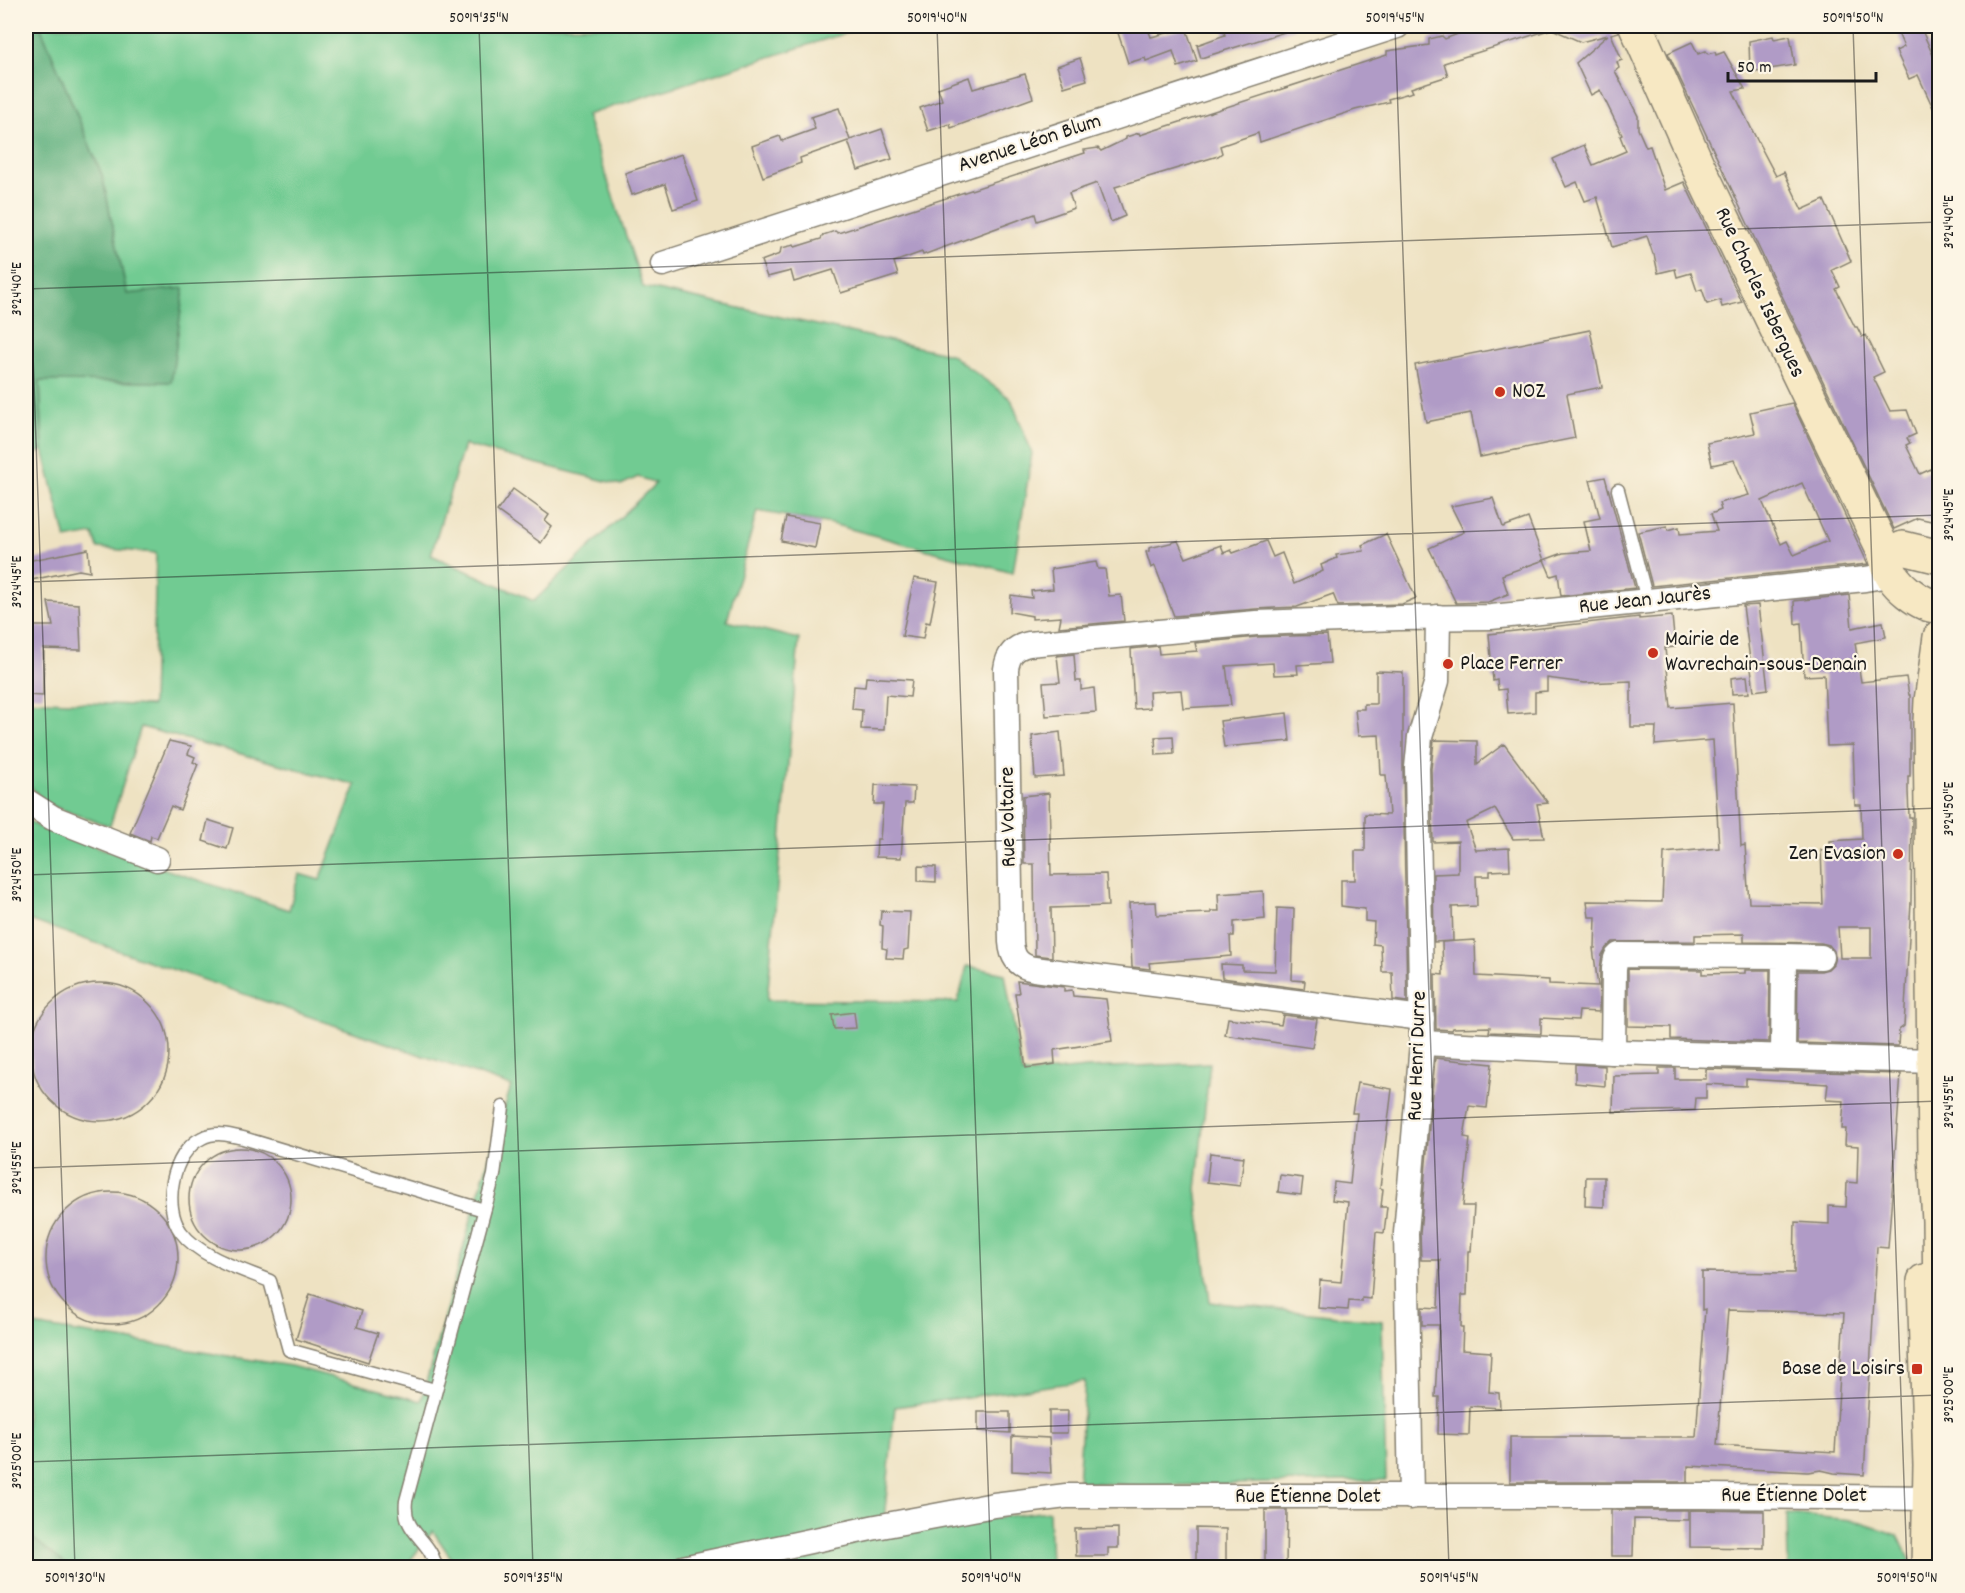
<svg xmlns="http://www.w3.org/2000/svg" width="1965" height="1593" font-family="Dekko,sans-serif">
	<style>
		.green { fill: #71cb92; stroke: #467457; stroke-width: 1.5; fill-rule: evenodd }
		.forest { fill: #5caf7c; stroke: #3c664c; stroke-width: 1.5 }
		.building { fill: #b09bc6; fill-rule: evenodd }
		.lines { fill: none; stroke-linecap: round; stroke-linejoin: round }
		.service-casing { stroke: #857f6f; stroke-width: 15 }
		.minor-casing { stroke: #857f6f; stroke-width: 27 }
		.secondary-casing { stroke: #857f6f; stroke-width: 36 }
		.service { stroke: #fff; stroke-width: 12 }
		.minor { stroke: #fff; stroke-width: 24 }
		.secondary { stroke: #f7e8c3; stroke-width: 33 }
		.ticks { fill: none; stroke: #1c1c1c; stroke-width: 1.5; stroke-opacity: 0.45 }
		.poi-dot { fill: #c8321e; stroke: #fcf5e5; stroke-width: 2 }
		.labels { text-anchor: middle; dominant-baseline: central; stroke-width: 4.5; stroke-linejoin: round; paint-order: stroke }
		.street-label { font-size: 22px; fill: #1c1c1c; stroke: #fcf5e5 }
		.poi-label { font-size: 22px; fill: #1c1c1c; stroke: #fcf5e5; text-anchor: start }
		.neatline { fill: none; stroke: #1c1c1c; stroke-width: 2 }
		.ticks-label { font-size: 15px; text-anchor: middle; fill: #1c1c1c }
	</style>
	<rect width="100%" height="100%" fill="#fcf5e5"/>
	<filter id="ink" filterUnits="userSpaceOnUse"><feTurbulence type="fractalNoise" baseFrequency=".0167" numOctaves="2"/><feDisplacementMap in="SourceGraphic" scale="12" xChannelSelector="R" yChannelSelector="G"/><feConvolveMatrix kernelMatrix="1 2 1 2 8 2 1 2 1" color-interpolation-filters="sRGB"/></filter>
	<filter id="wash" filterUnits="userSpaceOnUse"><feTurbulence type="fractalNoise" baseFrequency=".008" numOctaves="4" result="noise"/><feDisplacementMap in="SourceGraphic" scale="24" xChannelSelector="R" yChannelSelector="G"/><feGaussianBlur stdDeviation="1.35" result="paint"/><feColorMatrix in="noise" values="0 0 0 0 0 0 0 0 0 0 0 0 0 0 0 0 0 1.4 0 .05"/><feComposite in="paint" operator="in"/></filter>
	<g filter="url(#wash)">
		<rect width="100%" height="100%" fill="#eee2c2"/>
		<g class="green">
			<path d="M40,26h828l-282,89 57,172 307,67 61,45 21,54 -19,120 -181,-49 -75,-13 -30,110 72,18 -32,361 191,2 9,-36 38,8 17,100 65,-6 123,-5 -14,126 14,113 172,19 4,159 -242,6 -66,-4 7,-101 -190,26 -12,124 166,-20 2,56h-594l-24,-36 -28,36h-336l-43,-34v-209l265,42 130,35 55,-200 35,-115 -485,-167v-100l14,9 249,82 10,-36 21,6 36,-95 -215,-58 -31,99 -64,-22 -20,-23v-81l126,6 4,-153 -58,-5 -5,-14 -27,5 -23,-89 -3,-69 131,1 13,-94 -57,6 -25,-119zM464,445l157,40 17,-8 18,6 -122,118 -103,-46z"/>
			<path d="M1787,1514l65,6 46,15 15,32h-125z"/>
		</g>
		<g class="forest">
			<path d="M26,26h14l62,149 25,119 57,-6 -13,94 -131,-1 3,69 -17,9z"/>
			<path d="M26,1533l43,34h-43z"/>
		</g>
		<g id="blocks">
			<g class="building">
				<path d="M1130,26h17l4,11 35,-9 11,33 -19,6 -5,-16 -27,10 -1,-3 -17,5 -11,-33z"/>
				<path d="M1231,26h62l1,3 -93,29 -4,-13 28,-10 -2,-7z"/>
				<path d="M1472,26h146l1,6 -8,2 11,26 -5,2 2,6 -4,3 23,45v13l8,18 4,-1 15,44 19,-8 58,120 -20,5 -2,-7 -13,4 -5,-15 -5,2 -6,-18 -14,4 -2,-8 -17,4 -4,-19h-1l-6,-18 -35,11 -15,-50 -12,4 -8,-19 -11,5 -13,-28 31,-14 9,20 33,-14 -6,-15 2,-1 -22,-45 -9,5 -15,-32 32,-28 -27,7 -29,-13 -108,34 4,13 -37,12 2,4 -25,7 1,3 -34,8 -95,32 -2,-9 -38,13 2,7 -4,3 -103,31 10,29 -14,6 -14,-39 -28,10 5,15 -37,13 -2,-7 -112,41 -1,-3 -28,10 4,13 -57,18 -8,-23 -39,12 -3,-11 -24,6 -6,-16 19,-7 1,-6 13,-3 1,2 26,-8 2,-4 12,-4 3,2 28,-9 219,-71 -1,-3 14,-2 3,3 25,-12v-2l13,-4 1,2 247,-80v-4l42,-6v-6l13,-3 3,3 26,-10z"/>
				<path d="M1895,26h25l20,45v52l-22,-48 -9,4 -8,-17 -5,-11 8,-4z"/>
				<path d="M1773,36l1,3 16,-3 5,29 -45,7 -1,-31z"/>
				<path d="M1692,42l6,12 8,-3 2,3 7,-2 1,3 8,-3 21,37 -12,2 24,49 19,36 8,-4 18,38 22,-10 27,61 -19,9 8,17 -4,2 19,38h2l5,10 4,-2 18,37 -11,5 17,34 17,-1 9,24 -9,4 3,5 -4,2 14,29 20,-9v58l-22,-5 -24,11 -134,-279 -92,-197z"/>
				<path d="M1080,58l7,22 -23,7 -7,-21z"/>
				<path d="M1025,74l8,24 -82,30 -1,-4 -22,7 -8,-23 22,-8 -4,-12 31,-11 4,12z"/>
				<path d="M839,108l11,32 32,-11 10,30 -34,11 -10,-29 -48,17 1,5 -38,14 -11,-31 28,-10 2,5 33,-12 -4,-12z"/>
				<path d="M682,154l16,47 -25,8 -8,-25 -33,11 -7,-22z"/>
				<path d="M1590,330l12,57 -35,7 8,44 -95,19 -9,-44 -45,9 -11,-57z"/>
				<path d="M1792,403l76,161 -216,22 -14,-54 29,-6 1,4 11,-3 1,7 37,-3 -6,-17 10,-4 -2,-7 30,-8 -15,-35 -22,5 -5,-22 48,-10 -5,-21zM1802,483l26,58 -34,14 -7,-14 -6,3 -19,-43z"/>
				<path d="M1605,477l30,111 -74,8 -3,-22 -7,2 -7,-16 19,-7 28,-2 -7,-30 16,-3 -10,-38z"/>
				<path d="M513,489l36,26 -4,6 7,6 -11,16 -44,-32z"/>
				<path d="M1493,498l10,29 25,-9 16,42 -42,15 6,19 -20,8 -32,1 -27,-55 35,-16 -13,-26z"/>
				<path d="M786,517l34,6 -5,25 -34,-7z"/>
				<path d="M1386,534l30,64 -14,6 -64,2 -5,-12 -36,13 -42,2 -81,7 -19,-50 -4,2 -5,-16 3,-1v-3l29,-7 8,17 35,-13 3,8 7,-3 2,3 33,-12 7,16 9,-4 12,31 29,-13 -2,-6 16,-7 -1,-3 28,-4 -2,-6z"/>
				<path d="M88,549l2,23 -11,-2 -48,10 -4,-19z"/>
				<path d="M1096,562l2,7h7l4,27 12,-1 3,26 -65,6 2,-10 -29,2v-3l-22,-4 1,-17 21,3 -1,-7 22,-2 -2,-20z"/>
				<path d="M914,578l24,4 -8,41 -4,-1 -3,17 -21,-3z"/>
				<path d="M1849,595l3,33 31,-6 3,15 -31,6 6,39 45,-5 3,18h1v81h-2v15l1,26h3l-1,85 -7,124 -5,4 -1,16 -101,-3 1,-72h23l7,-2 5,-5 2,-7 -1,-6 -5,-6 -8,-2 -77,-1v-8l-49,1v6l-82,1 -7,6 -4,7 -2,14 -1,43 -20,-1 -1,9 -37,-2v16l-52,-2 1,-5 -37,1 -1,2 -16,-1 -1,-55 8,1 -1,-33 33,-2 1,36 73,4v4l49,2 -5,-38h2l1,-31h-7l-2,-16 75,1 2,-49 55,-5 -6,-108 -58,5 1,-18h-25v-46l-46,2 -38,-5v13l-12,1v20l-27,2 -2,-25 -8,1 -1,-10 -4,1 -4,-47 150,-17v2l33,-3 3,31 -10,1 6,60 62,-5 8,143 4,-1 4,58 74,1 -2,-54h9v-9l32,-2 -1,-34h-6l-2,-60 -26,1 -3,-71 -20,1 -3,-53 -6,1 -1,-23zM1838,927h33v31h-31z"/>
				<path d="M48,602l31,2 2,46 -37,-1 -1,47 -17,-1v-69h27z"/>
				<path d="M1758,605l10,84 -14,2 -11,-85z"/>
				<path d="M1327,635l3,28 -33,2 1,9 -24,1 -1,-12 -47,3 5,39 -48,3 -2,-18 -32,2 1,16 -16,1 -3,-60 27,-3 1,8 38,-3 -2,-8 62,-6z"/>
				<path d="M1074,654l2,27h5v9l13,-2 2,24 -50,4 -3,-33 17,-1 -3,-26z"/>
				<path d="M1376,671l27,1v96l4,234 -14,-2 -1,-28h-10l-1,-27 -8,-1 1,-22 -9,-1v-12l-24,-3v-26h14v-29h10v-37l24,1 -3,-40h-5l-2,-40 -21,1 -3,-27h9v-5h12z"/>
				<path d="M1747,676l2,17 -17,1 -1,-16z"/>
				<path d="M866,677l46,3 -2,17 -24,-2 -2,35 -23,-1 1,-19 -10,-1 2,-23 11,1z"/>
				<path d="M1287,713l3,28 -66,6 -4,-26z"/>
				<path d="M1060,732l4,44 -29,2 -3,-42z"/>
				<path d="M1173,736l1,18 -18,1 -1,-18z"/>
				<path d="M1434,740l43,1v23l27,-20 44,59 -11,1 7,34 -31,1 -18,-30 -29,14 10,27 33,-2 1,22 -20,1v5h-14l1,30 -25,1 1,34 -19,1 -1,-68 25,-1v-32l-25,1 -2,-73z"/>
				<path d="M169,741l22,5 -3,8 7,3 -2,5 5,2 -18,46 -9,-4 -14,32 -6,-2 -1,5 -20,-8z"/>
				<path d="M875,785l39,2 -1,16h-8l-4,55 -25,-1 1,-18h3l3,-35h-9z"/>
				<path d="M1049,793l2,82 55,-1 2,32 -57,2 1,49 -17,-2 -1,-91h-10l-1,-68z"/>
				<path d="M208,820l25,8 -6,21 -24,-8z"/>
				<path d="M918,866l18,1v15l-18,-1z"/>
				<path d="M1263,891l2,28 -31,3v14h-4l1,20 -82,7 1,6 -18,-2 -3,-64 27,-1 1,13 54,-2v-2h8l-1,-17z"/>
				<path d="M1277,908l17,1 -2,71 13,1 -1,8 -82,-11 -1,-14 21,1v5l33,1z"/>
				<path d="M881,911l29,1 -2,37 -4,1 -1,9 -17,-1 1,-9 -5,-1 1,-22 -3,-1z"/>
				<path d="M1628,969l74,1v4l43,-1v-3h25l-1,72 -98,-3v-12l-43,-1z"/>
				<path d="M1017,981l47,6v4l8,-1 1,6 33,3 6,42 -58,9 1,14 -29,4 -11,-75h4z"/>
				<circle cx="100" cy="1052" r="69"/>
				<path d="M854,1012l2,16 -22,1 -2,-14z"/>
				<path d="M1283,1015l34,4 -5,29 -87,-13 3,-17 53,7z"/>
				<path d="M1435,1058l57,6 -5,44 -18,-2 -5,31 6,1 -7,68h11l-3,45h-3l-1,44h-5l-1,32h2l-1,23 29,2 -2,40 10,1 1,15 -30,-2 -1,29 -31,-1 1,-37h-4l4,-72h-17v-18l16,1 2,-48h-19l-1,-27z"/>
				<path d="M1575,1064l30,2v20l-30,-3z"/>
				<path d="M1659,1068h16v11h31v-10l195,5 -13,174 -11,-1 -13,228 -30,-2 -13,-3 -13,2 -120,-6v16h-178v-45h186l9,-128 -3,1v-38l92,1 1,-51 34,2v-18l17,1 1,-25 10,1 1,-37 -13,-1 1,-16h-4l2,-28 -18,-1 2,-16 -82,-5v7l-40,-2v14h-10l-1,12 -82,2 1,-36 45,-1zM1728,1310l116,3 -9,139 -118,-7z"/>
				<path d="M1357,1083l35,6 -12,99 3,1 -2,18h6l-3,26 -8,-1 -5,67 -9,-1v4l-13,-1 -1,9 -30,-2 2,-28 21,2 7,-80 -16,-2 2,-18 16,2 7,-71h-5z"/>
				<circle cx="240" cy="1199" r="51"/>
				<path d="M1210,1153l34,4 -4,29 -33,-4z"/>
				<path d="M1280,1175l23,3 -2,17 -23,-3z"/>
				<path d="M1586,1177h18v30l-19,-1z"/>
				<circle cx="112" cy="1258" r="66"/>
				<path d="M310,1294l52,17 -5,16 21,6 -10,29 -72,-23z"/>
				<path d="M1049,1411h19l-1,22h-18z"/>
				<path d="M978,1412h32v21l-32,-2z"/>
				<path d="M1012,1436l37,2 2,35 -39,-2z"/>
				<path d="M1265,1510h22l-1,56 -21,-1z"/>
				<path d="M1611,1510h77v10l-54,-1 -1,37h-22z"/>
				<path d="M1690,1510l74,1v37l-74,-1z"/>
				<path d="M1118,1528v20h-10v8h-32l-1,-27z"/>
				<path d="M1196,1528l30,1v39h-30z"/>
			</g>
		</g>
	</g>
	<g filter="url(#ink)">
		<use href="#blocks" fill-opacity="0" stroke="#857f6f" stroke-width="1.5"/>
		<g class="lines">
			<g class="service-casing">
				<g id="service">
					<path d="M1618,490l29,110"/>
					<path d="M435,1390l-146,-40 -19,-69c-29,-12 -69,-23 -89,-49 -19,-26 -9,-80 21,-94 13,-7 28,-3 41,0l241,72"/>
					<path d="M436,1568c-5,-30 -34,-34 -30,-67l88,-326 9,-68"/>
				</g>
			</g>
			<g class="minor-casing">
				<g id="minor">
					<path d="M663,264l734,-238"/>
					<path d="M26,801l27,17 104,41"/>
					<path d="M1784,956l37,1"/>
					<path d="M1422,1018l-388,-49c-16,-3 -22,-12 -23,-27l-5,-273c2,-15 9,-22 23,-25l227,-21 143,-5 92,-1 374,-38 12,-2 12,-5"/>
					<path d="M1422,1043l191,9 321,9"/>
					<path d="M1613,1052l1,-83 2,-11 3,-3 165,1 -1,100"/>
					<path d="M1411,1497l-5,-264 16,-190 -5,-275 3,-31 17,-56 1,-64"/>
					<path d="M683,1568l193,-41 118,-22 72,-9h639l235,2"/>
				</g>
			</g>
			<g class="secondary-casing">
				<g id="secondary">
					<path d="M1636,26l62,140 185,383 5,16"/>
					<path d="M1940,557l-37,-9 -11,6 -4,11c2,17 34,43 52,41"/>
					<path d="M1940,637l-9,64 -1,21 5,435 4,64 1,86"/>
					<path d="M1924,1281l6,184 -2,103"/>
				</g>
			</g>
			<use href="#service" class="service"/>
			<use href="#minor" class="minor"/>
			<use href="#secondary" class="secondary"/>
		</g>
	</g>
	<path class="ticks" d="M479,26l54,1542M937,26l54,1542M1395,26l54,1542M1853,26l54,1542M26,152l49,1416M26,289l1914,-67M26,582l1914,-67M26,875l1914,-67M26,1168l1914,-67M26,1462l1914,-67"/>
	<g class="poi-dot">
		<circle cx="1500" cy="392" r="6"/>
		<circle cx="1653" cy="653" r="6"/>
		<circle cx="1448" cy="664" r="6"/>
		<circle cx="1898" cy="854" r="6"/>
		<rect x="1911" y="1363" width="12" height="12" rx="3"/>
	</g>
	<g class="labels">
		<g class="street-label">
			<text transform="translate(1030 144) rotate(-18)">Avenue Léon Blum</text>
			<text transform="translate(1759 293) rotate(65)">Rue Charles Isbergues</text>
			<text transform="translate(1645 601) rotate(-6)">Rue Jean Jaurès</text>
			<text transform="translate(1009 817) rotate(-91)">Rue Voltaire</text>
			<text transform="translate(1418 1056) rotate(-88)">Rue Henri Durre</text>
			<text x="1794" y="1496">Rue Étienne Dolet</text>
			<text x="1308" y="1497">Rue Étienne Dolet</text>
		</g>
		<g class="poi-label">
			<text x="1512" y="392">NOZ</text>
			<text x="1665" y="640">Mairie de<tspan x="1665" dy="25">Wavrechain-sous-Denain</tspan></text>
			<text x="1460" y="664">Place Ferrer</text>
			<text x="1886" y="854" text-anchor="end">Zen Evasion</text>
			<text x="1905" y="1369" text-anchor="end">Base de Loisirs</text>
		</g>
	</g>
	<rect width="1965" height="1593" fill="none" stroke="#fcf5e5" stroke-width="66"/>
	<path d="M1728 72v9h148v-9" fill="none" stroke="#1c1c1c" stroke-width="3"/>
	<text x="1737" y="72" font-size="18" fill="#1c1c1c" stroke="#fcf5e5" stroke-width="4.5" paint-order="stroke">50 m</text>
	<rect x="33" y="33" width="1899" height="1527" class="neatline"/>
	<g class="ticks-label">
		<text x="479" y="22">50°19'35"N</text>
		<text x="937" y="22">50°19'40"N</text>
		<text x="1395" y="22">50°19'45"N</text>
		<text x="1853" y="22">50°19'50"N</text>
		<text transform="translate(1948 222) rotate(-90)" y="5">3°24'40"E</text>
		<text transform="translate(16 289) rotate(-90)" y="5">3°24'40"E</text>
		<text transform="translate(1948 515) rotate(-90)" y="5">3°24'45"E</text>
		<text transform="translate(16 582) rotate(-90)" y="5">3°24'45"E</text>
		<text transform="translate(1948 809) rotate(-90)" y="5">3°24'50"E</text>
		<text transform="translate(16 875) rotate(-90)" y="5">3°24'50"E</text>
		<text transform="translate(1948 1102) rotate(-90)" y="5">3°24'55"E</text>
		<text transform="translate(16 1168) rotate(-90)" y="5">3°24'55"E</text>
		<text transform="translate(1948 1395) rotate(-90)" y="5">3°25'00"E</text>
		<text transform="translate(16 1461) rotate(-90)" y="5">3°25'00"E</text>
		<text x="75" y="1582">50°19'30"N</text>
		<text x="533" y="1582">50°19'35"N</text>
		<text x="991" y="1582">50°19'40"N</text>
		<text x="1449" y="1582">50°19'45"N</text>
		<text x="1907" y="1582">50°19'50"N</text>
	</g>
</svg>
